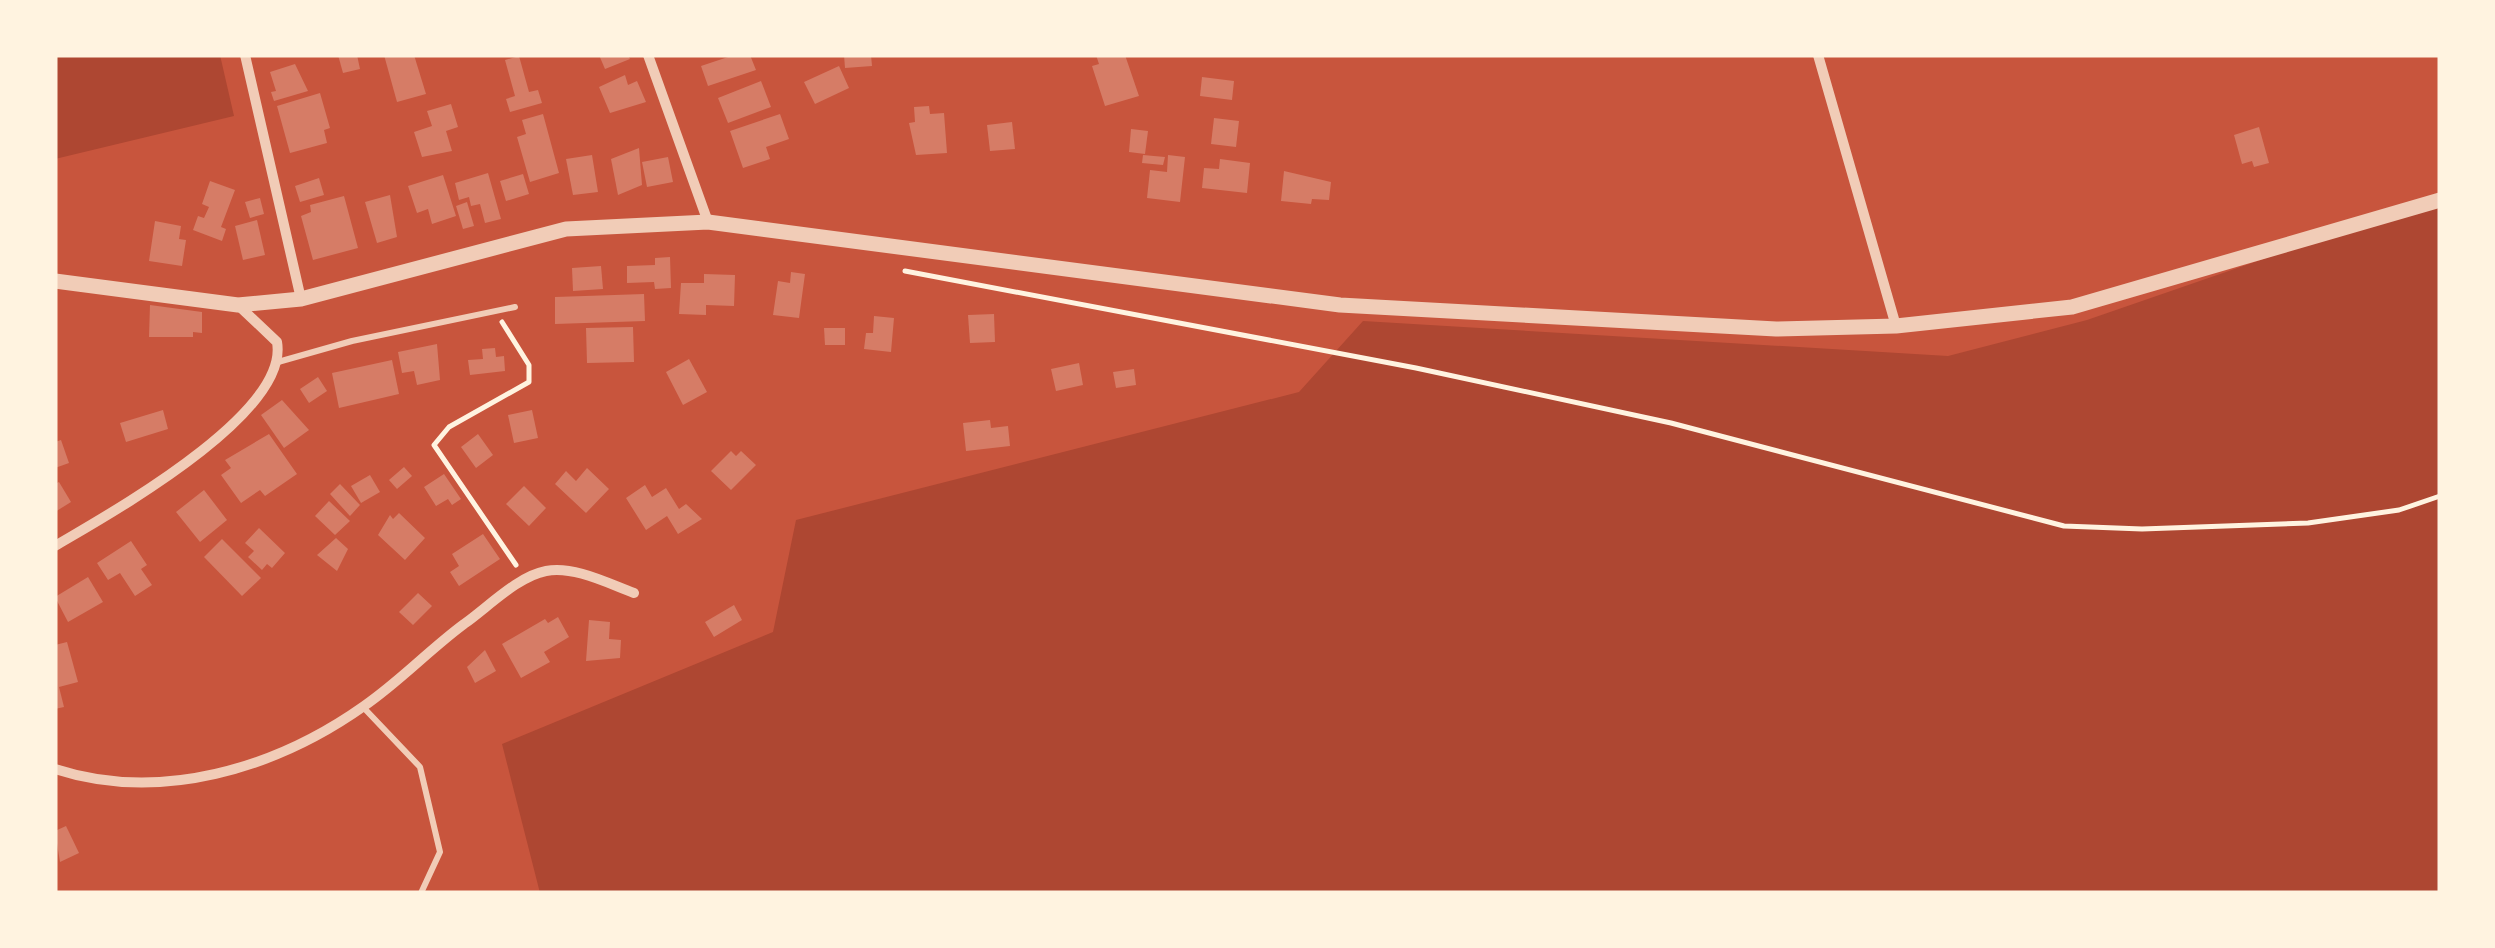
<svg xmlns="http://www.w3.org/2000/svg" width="2495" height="948" font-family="Inter,sans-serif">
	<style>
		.green { fill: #ae4732 }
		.building { fill: #d67c66 }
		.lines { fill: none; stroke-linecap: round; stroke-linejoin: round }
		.path { stroke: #fff3e0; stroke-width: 5 }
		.service { stroke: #f1ccb7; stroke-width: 6 }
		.minor { stroke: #f1ccb7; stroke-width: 10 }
		.tertiary { stroke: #f1ccb7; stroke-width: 15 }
	</style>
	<rect width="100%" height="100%" fill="#c8553d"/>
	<g class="green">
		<path d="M55,55h165l14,61 -179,43z"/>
		<path d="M2440,198v695h-1900l-38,-149 271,-112 23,-112 503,-128 64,-71 585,35 139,-36z"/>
	</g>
	<g class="building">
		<path d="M338,55h19l3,14 -17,4z"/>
		<path d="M384,55h30l12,39 -29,8z"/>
		<path d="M599,55h29l2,4 -25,10z"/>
		<path d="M734,55h16l6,15 -48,16 -7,-20z"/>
		<path d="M844,55h27l1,11 -27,2z"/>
		<path d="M1096,55h29l14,41 -34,10 -13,-40 7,-2z"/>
		<path d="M519,56l10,36 9,-2 4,13 -32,9 -4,-13 9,-3 -10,-36z"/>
		<path d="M295,64l13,27 -34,10 -3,-9 5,-1 -6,-19z"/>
		<path d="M839,66l10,22 -34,16 -11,-22z"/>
		<path d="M625,75l3,10 9,-4 9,21 -36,11 -11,-26z"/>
		<path d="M1202,77l32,4 -2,19 -32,-4z"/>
		<path d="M761,81l10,26 -43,16 -10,-25z"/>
		<path d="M320,93l10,35 -6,2 3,13 -37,10 -13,-47z"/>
		<path d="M451,104l7,23 -12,4 6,20 -30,6 -8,-25 18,-6 -5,-15z"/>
		<path d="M929,106l1,8 14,-1 3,40 -31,2 -7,-32 6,-1 -1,-15z"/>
		<path d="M543,114l16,59 -29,9 -13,-45 9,-3 -4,-14z"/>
		<path d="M780,114l9,25 -23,8 4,12 -27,9 -13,-37z"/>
		<path d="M1214,118l25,3 -3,26 -25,-3z"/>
		<path d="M1012,122l3,27 -25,2 -3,-26z"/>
		<path d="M2259,127l10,36 -15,4 -2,-6 -10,3 -8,-29z"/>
		<path d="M1131,129l17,2 -3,23 -16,-2z"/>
		<path d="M639,148l3,37 -24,10 -7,-36z"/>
		<path d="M592,155l6,37 -25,3 -7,-36z"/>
		<path d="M1143,155l22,2 -2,8 -21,-2z"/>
		<path d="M1168,155l17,2 -5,45 -33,-4 3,-28 17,2z"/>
		<path d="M668,157l5,25 -26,5 -5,-25z"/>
		<path d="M1220,159l30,4 -3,30 -45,-5 2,-20 15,1z"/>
		<path d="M1284,171l47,11 -2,18 -17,-1 -1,5 -30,-3z"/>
		<path d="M488,173l13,46 -16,4 -5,-19 -9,2 -2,-9 -10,3 -4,-17z"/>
		<path d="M523,174l6,20 -23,7 -6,-20z"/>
		<path d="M443,175l13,41 -24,8 -4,-15 -11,4 -9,-27z"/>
		<path d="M319,178l5,17 -24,7 -5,-16z"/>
		<path d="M210,181l25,9 -14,37 5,2 -4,12 -29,-11 5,-14 6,2 5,-11 -7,-3z"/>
		<path d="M390,195l7,42 -20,6 -12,-41z"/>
		<path d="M344,196l14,52 -45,12 -12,-44 10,-4 -1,-7z"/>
		<path d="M260,198l4,16 -14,4 -5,-16z"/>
		<path d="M467,202l7,24 -11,3 -7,-23z"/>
		<path d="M257,220l8,35 -22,5 -8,-34z"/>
		<path d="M155,221l26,5 -2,13 7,1 -4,26 -33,-5z"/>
		<path d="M670,257l1,31 -16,1 -1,-7 -27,1v-17l28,-1v-7z"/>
		<path d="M601,266l2,23 -30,2 -1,-23z"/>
		<path d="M791,272l14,2 -6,44 -26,-3 5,-34 12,2z"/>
		<path d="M704,274l31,1 -1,31 -28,-1v10l-27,-1 2,-31h23z"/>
		<path d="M644,294l1,27 -90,3v-27z"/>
		<path d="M150,305l52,7v21l-9,-1v5h-44z"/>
		<path d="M994,314l1,28 -25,1 -2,-28z"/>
		<path d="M874,316l20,2 -3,34 -27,-3 2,-16h7z"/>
		<path d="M633,327l1,35 -47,1 -1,-35z"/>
		<path d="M824,328h21v17h-20z"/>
		<path d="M437,344l3,36 -23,5 -3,-14 -12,2 -4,-21z"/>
		<path d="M495,348l1,9 8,-1 1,15 -35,4 -2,-15 15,-1 -1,-10z"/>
		<path d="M689,359l18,33 -24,13 -17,-33z"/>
		<path d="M392,360l7,34 -60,14 -7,-35z"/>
		<path d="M1079,363l4,22 -27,6 -5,-22z"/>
		<path d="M1134,369l2,16 -20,3 -3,-16z"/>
		<path d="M318,377l9,14 -18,12 -9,-14z"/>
		<path d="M282,400l27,30 -25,18 -23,-33z"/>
		<path d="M163,410l5,19 -42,13 -6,-19z"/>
		<path d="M532,410l6,28 -24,5 -6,-28z"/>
		<path d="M990,420l1,8 17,-2 2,20 -44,5 -3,-28z"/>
		<path d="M269,434l28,40 -32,22 -5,-6 -19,13 -20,-28 10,-7 -6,-8z"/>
		<path d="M478,434l15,21 -17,13 -15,-21z"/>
		<path d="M61,440l8,23 -14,5v-26z"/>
		<path d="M731,451l5,5 5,-5 15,14 -25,25 -20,-19z"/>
		<path d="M404,467l8,9 -15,13 -8,-9z"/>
		<path d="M587,468l22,21 -23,24 -31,-29 11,-13 10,10z"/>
		<path d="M444,474l17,25 -9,6 -4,-6 -12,7 -12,-19z"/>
		<path d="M370,475l10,17 -19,11 -10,-17z"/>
		<path d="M59,482l12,20 -16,10v-28z"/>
		<path d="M340,484l20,21 -10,11 -20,-22z"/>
		<path d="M645,485l7,12 14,-9 13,21 7,-5 16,15 -24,15 -11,-18 -21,14 -20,-32z"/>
		<path d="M524,486l22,22 -17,18 -23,-22z"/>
		<path d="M204,490l23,30 -27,22 -24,-30z"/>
		<path d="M329,501l21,20 -15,14 -20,-19z"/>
		<path d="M399,513l26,25 -20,22 -27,-25 12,-20 3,4z"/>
		<path d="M259,528l26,25 -13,15 -5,-4 -5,6 -14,-13 6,-6 -9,-8z"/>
		<path d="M483,534l17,25 -41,27 -9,-14 9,-6 -7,-12z"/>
		<path d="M336,538l12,11 -11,22 -20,-16z"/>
		<path d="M222,539l39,39 -19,18 -38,-39z"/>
		<path d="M131,541l16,24 -6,4 11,16 -17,11 -15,-23 -12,7 -11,-17z"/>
		<path d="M88,577l15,25 -35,20 -13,-25z"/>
		<path d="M418,593l14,13 -19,19 -14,-13z"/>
		<path d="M734,605l8,15 -28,17 -9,-15z"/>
		<path d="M558,617l11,20 -25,15 6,10 -29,16 -19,-34 43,-25 3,4z"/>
		<path d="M589,620l21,2 -1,17 12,1 -1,18 -34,3z"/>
		<path d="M67,642l11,40 -19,5 5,20 -9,2v-64z"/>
		<path d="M485,650l11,21 -21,12 -8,-16z"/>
		<path d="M66,826l13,27 -19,9 -5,-31z"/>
	</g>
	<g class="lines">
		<g class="path">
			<path d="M905,271l511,97 255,55 393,103 78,3 166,-6 91,-13 41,-14"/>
			<path d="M502,322l27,43v17l-80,45 -15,18 82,120"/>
		</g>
		<g class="service">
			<path d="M278,362l74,-21 163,-34"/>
			<path d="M363,707l57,60 20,85 -19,41"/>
		</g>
		<g class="minor">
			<path d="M245,55l56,244"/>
			<path d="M648,55l60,167"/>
			<path d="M1818,55l78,271"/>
			<path d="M55,546c54,-32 235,-132 222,-204l-39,-37"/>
			<path d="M55,769c105,34 220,0 309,-63 35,-24 65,-56 100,-82 23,-16 54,-48 82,-53 29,-5 61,12 88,22"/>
		</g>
		<path class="tertiary" d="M55,281l183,24 63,-6 265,-70 142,-7 632,83 436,24 120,-3 176,-19 368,-107"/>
	</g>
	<rect width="2495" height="948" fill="none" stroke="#fff3e0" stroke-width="115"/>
</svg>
